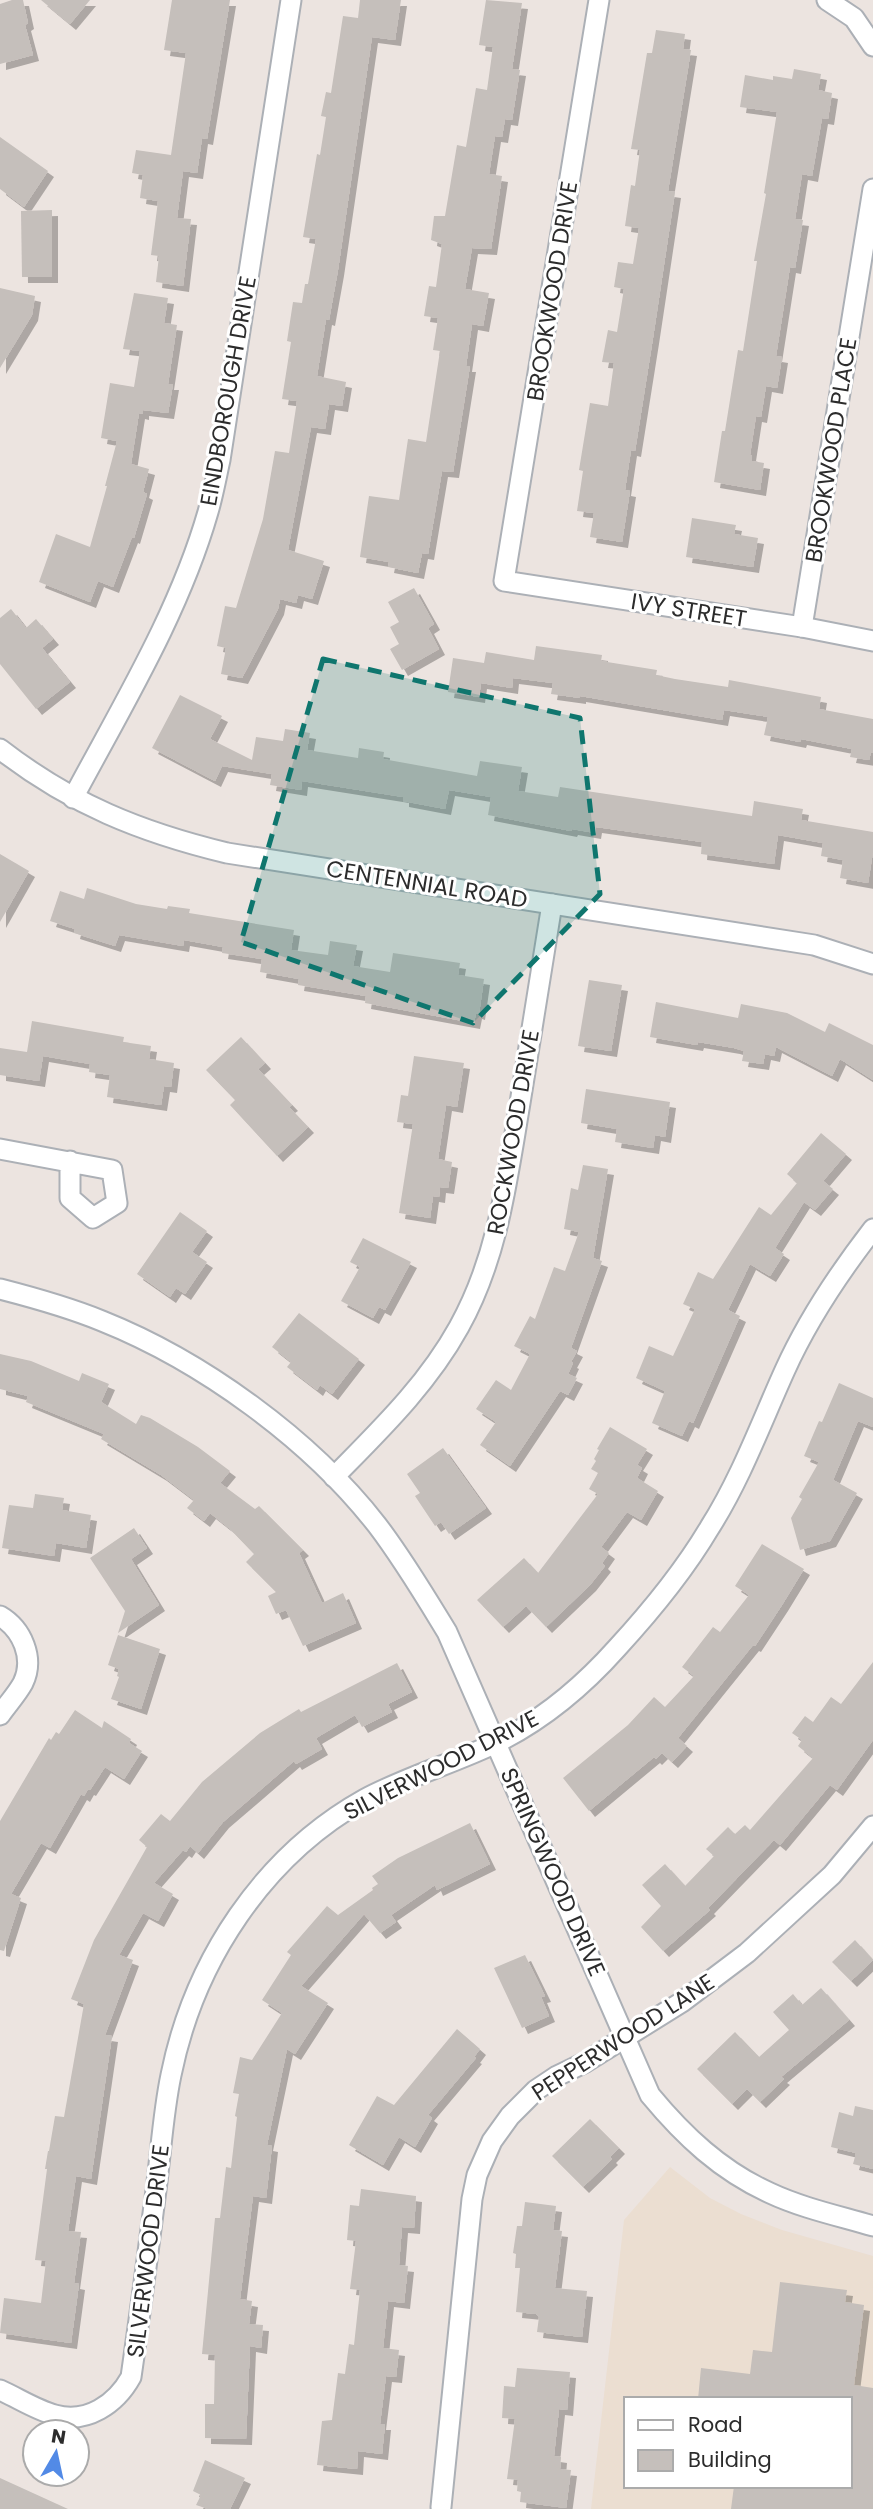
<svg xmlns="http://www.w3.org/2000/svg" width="873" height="2509" font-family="Poppins,sans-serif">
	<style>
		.education { fill: #ebded1; fill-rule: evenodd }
		.building { fill: #c5bfbb; filter: url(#shadow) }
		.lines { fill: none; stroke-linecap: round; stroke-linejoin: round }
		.minor-casing { stroke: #acb0b6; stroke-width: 23 }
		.minor { stroke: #fff; stroke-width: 19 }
		.marked { fill: #0f766e; fill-opacity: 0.2; stroke: #0f766e; stroke-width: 5; stroke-dasharray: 14 9; stroke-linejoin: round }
		.labels { text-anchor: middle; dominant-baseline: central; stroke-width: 6; stroke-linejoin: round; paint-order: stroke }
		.street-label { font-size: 23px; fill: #2c2c2c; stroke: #fff }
	</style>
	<defs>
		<filter id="shadow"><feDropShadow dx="6" dy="6" stdDeviation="0" flood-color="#0004"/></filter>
	</defs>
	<rect width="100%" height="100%" fill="#ece4e0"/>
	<path class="education" d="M670,2167l40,31 31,16 41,16 91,26v253h-282l33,-289zM626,2399h224v87h-224z"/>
	<g class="building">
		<path d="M12,0h11l5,23 -3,2 8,30 -33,9v-60z"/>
		<path d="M41,0h49l-20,24z"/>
		<path d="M172,0h58l-23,139 -5,-1 -5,35 -14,-2 -6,47 14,1 -8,67 -27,-4 3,-26 -8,-1 7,-54 -18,-3 3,-23 -11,-2 4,-23 35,5 15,-102 -22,-3z"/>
		<path d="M360,0h41l-6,40 -23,-3 -34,233 -9,50 -3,-1 -9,57 29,6 -4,24 -13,-2 -4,25 -14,-2 -23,123 36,11 -12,38 -14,-4 -2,8 -16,-4 -2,10 -36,69 -21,-4 5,-26 -9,-2 8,-40 11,2 27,-89 12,-68 14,2 8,-52 -15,-2 9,-57 -4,-1 6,-39 9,1 3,-19h3l8,-45 -13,-2 14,-83 3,1 6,-38 -5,-1 5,-24 5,1 12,-77 15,2z"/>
		<path d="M486,0l36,3 -10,66 8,1 -8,50 -7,-1 -3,18 -7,-1 -6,38 13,2 -11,73 -19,-1 -7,41 24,4 -6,33 -11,-2 -6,42h4l-17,106 -11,-1 -14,83 -6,-1 -4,20 -30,-6 1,-5 -29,-5 9,-61 30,4 9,-61 18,3 14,-91 -7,-1 5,-32 -14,-2 5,-30 7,1 6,-43 -11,-4 3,-24h11l12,-71 9,2 10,-59 11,2 6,-43 -14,-2z"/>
		<path d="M656,30l29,4 -2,15 8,1 -23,141 7,1 -22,146 -18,113 -4,-1 -6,40 5,1 -8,51 -32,-5 4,-24 -17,-2 6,-40 -4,-1 11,-67 18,3 6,-43 -12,-1 6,-32 9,2 7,-43 -10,-2 4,-25 15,2 6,-36 -14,-2 6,-41 4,1 5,-36 -9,-1 16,-96h5z"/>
		<path d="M794,69l27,5 -3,16 14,3 -4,26 -6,-1 -10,58 -10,-2 -7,45 8,1 -8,48 -5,-1 -14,89 6,1 -5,31 -11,-2 -5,31 -5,-1 -6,39 2,1v5l12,2 -4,27 -46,-8 8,-51h3l13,-81 5,1 14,-90h-3l12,-67 -2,-1 13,-81 -37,-5 5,-32 28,5v-4l19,3z"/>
		<path d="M0,137l48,34 -24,36 -24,-18z"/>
		<path d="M52,210v67h-30l-1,-66z"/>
		<path d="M0,288l35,8 -3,19 -32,53z"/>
		<path d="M134,293l34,5 -4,25 13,2 -9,59h5l-5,29 -25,-3v4l-4,-1 -8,51 18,5 -6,23 4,2 -13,44 -2,-1 -19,50 -15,-6 -8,21 -51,-20 17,-48 34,13 17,-61h-2l12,-45 -16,-3 9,-55 24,4 6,-36 -17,-2z"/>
		<path d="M692,518l44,7 -2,9 24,4 -5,29 -67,-10z"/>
		<path d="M414,588l20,36 -6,4 11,21 -37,21 -12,-21 9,-5 -9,-17 9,-5 -11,-20z"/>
		<path d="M11,609l15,19 10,-9 17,20 -11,9 28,34 -34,27 -36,-45v-46z"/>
		<path d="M536,646l66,9 -1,6 56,9 -1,5 19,4 53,8 1,-7 92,17 -2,12 54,10v34l-2,-1 -2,8 -19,-3 2,-8 -51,-10 -1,3 -36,-7 4,-18 -44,-7 -2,10 -142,-24v2l-29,-4 2,-11 -40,-5 -1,10 -31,-5 -2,14 -31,-5 5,-34 31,5 2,-11 48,8z"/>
		<path d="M180,695l42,21 -12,23 42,21 4,-23 27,4 2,-12 25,4 -3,17 51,8 1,-10 25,4 -1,7 94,17 3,-15 42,6 -4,24 40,6 2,-10 192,29 2,-15 49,8 -2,11 72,12v20l-5,31 -28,-5 3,-18 -22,-4 2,-13 -45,-8 -4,29 -73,-10 1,-12 -106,-15 -1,6 -23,-4 -1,2 -83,-16 3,-18 -42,-7 -4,19 -42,-8v-4l-101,-16 -1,9 -31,-5 2,-11 -50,-8 -7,15 -63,-33z"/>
		<path d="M0,854l29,17 -29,51z"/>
		<path d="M87,888l49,16 31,5 1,-3 22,3 -1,4 105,17 -3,20 37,5 2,-14 27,4 -4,21 37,6 3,-19 67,10 -2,12 26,4 -5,35 -3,-1 -2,10 -109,-20 1,-7 -68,-11 1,-6 -39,-7 2,-13 -40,-6 1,-6 -39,-7 -1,6 -64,-11 -4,11 -41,-13 1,-4 -25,-8 10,-30 24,8z"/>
		<path d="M589,980l33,5 -11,66 -33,-5z"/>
		<path d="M656,1002l82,16 3,-14 46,9 38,19 4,-9 44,22v35l-33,-21 -8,17 -56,-29 -2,9 -9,-2 -2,10 -21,-3 2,-10 -10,-3 -36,-6 -1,3 -47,-8z"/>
		<path d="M32,1021l92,16 -1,5 28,4 -2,13 25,4 -3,24 -7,-1 -3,19 -54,-8 3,-22 -21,-3 1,-8 -47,-8 -4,25 -39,-6v-27l27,4z"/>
		<path d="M241,1037l24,26 -7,6 34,36 -3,2 19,20 -31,29 -47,-51 5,-5 -29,-30z"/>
		<path d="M414,1056l50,7 -7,44 -11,-2 -8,54 14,3 -4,26 -8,-1 -1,10 -6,-1 -3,22 -31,-5 14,-89 -16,-2 4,-27 7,1z"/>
		<path d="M586,1089l84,13 -5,35 -10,-2 -2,13 -38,-6 2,-13 -36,-6z"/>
		<path d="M821,1133l25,21 -23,27 10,8 -18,21 -11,-8 -29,46 9,6 -14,22 -20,-12 -22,46 12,6 -47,107 -4,-2 -7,15 -30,-13 13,-32 -29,-13 13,-32 24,10 22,-47 -12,-5 15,-32 15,7 46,-72 12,8 26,-32 -10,-9z"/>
		<path d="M583,1165l25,4 -15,89 9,3 -31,87 6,3 -6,11 2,1 -5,11 9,4 -9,17 -8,-4 -50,75 -30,-21 16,-23 -20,-13 20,-29 15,10 19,-36 -16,-8 16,-30 5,3 19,-52 11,4 14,-39 -15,-3 7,-41 7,2z"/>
		<path d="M180,1212l27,19 -15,21 15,10 -22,32 -9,-6 -6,9 -33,-23z"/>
		<path d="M363,1238l48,24 -26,48 -6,-3 -6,11 -32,-17 19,-34 -10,-5z"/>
		<path d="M299,1313l60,46 -27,35 -12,-9 -3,5 -30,-23 4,-5 -19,-15z"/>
		<path d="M0,1354l31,7 48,20 3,-8 27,11 -8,18 35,22 5,-9 9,3 48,29 32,24 -10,12 35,26 4,-3 44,44 -4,3 23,50 21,-10 13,30 -53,23 -17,-36 -10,4 -8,-18 8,-4 -30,-30 8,-8 -25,-26 -19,-15 -6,8 -17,-13 7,-8 -33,-25 -60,-36 3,-5 -78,-32 2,-6 -28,-7z"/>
		<path d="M839,1383l34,15v29l-15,-6 -25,59 24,13 -27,48 -30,9 -9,-32 11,-19 -3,-2 20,-35 -15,-6 15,-35 3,1z"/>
		<path d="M610,1427l37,22 -10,16 5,3 -5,10 21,13 -17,29 -14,-8 -26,35 8,6 -7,10 3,3 -15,19 -44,42 -20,-21 -23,21 -26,-27 47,-42 14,15 60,-79 -9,-5 9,-16 -7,-4 5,-8 -2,-2 5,-9 -2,-1z"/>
		<path d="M443,1448l43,60 -37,26 -8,-12 -6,4 -20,-30 5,-3 -13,-19z"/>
		<path d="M35,1494l29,4 -2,12 29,5 -5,33 -30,-5 -2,13 -52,-8 7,-43 24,3z"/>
		<path d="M134,1528l13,20 -16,11 28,46 -41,28 7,-22 -35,-53z"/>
		<path d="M762,1544l42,25 -22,36 -27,41 -2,-1 -75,93 9,8 -15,16 -10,-9 -6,6 -2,-2 -65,54 -26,-33 65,-53 26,-28 11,10 29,-31 -12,-9 31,-40 7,5 29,-37 -14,-9z"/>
		<path d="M118,1635l42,14 -19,60 -30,-10 8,-22 -2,-1 2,-7 -11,-4z"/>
		<path d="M873,1662v78l-36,50 -7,-5 -50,60 -6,-5 -66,68 2,2 -47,41 -22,-24 20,-21 -19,-21 23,-21 20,22 29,-30 -8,-7 22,-22 7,7 10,-9 5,5 63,-72 -15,-12 4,-6 -10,-7 13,-17 8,6 18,-25 10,7z"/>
		<path d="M397,1663l15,29 -24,12 4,8 -30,15 -7,-12 -39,23 6,11 -26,15 -2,-3 -71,61 -25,31 -8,-7 -4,6 -3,-2 -29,33 19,11 -15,27 -15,-8 -24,42 14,5 -28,75 7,1 -21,143 -15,-3 -8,55 13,1 -7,51 5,1 -8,59 -71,-10 4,-35 37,5 5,-42 -11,-1 12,-91h-2l3,-18h1l6,-35 9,1 20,-113 -13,-5 23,-59 53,-93 -8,-7 22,-26 9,7 32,-39 58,-49 39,-24 2,3z"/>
		<path d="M75,1710l27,18 2,-7 27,18 -2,4 13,8 -18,28 -19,-12 -15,23 -2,-1 -4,7 -3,-2 -31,54 -9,-5 -30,51 10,4 -17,53 -4,-1v-129l49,-83 2,2 5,-8 3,2z"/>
		<path d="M470,1823l20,41 -53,26 -2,-5 -44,30 5,7 -16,11 -16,-19 -63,72 27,17 -33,51 -8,-5 -20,96 5,1 -6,52 -13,-2 -13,103 12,2 -3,23 14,1 -2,23 -11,-2 -4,93 -41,-1v-34h9l1,-49 -13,-1 13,-136h5l6,-51 5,1 6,-51 -2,-1 4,-22 -6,-1 7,-36 12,3 30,-47 -20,-13 29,-45 -4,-3 40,-46 11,9 35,-25 -1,-2 6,-4 -6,-8 26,-18z"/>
		<path d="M855,1940l18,20 -22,21 -19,-19z"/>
		<path d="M525,1955l20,41 -4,1 8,19 -27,12 -28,-60z"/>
		<path d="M821,1988l28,32 -68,57 3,2 -24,23 -13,-13 -15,15 -35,-35 38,-37 24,25 30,-27 -16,-18 20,-18 9,11z"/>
		<path d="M457,2029l23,20 -6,8 2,1 -48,57 4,3 -17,29 -16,-10 -16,28 -34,-20 28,-49 17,9z"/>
		<path d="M855,2106l18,4v59l-20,-5 3,-11 -25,-6 8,-35 14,4z"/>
		<path d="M590,2119l29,29 -9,9 2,2 -29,28 -31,-31z"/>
		<path d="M361,2189l55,7 -2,32 -12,-1 -3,38 9,1 -4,37 -16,-2 -5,47 16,2 -3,27 -10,-1 -6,48h5l-3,30 -24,-3 -1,18 -40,-4 5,-44 10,-1 6,-47 7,1 4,-30 5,1 6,-55 -10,-1 6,-48 -9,-1 3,-35 9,1z"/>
		<path d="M525,2202l31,4 -3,24 9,1 -7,57 32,3 -5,46 -45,-5 2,-15 -3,-3 -20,-2 4,-44h-5l1,-14 -3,-1 4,-27h5z"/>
		<path d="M780,2282l67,8 -2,12 19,3 -10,80 19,3v121h-142l3,-23h116v-87h-152l3,-31 49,6 3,-24 19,2z"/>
		<path d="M517,2368l53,4 -3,38 -8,-1 -5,47 7,1 -1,12 11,1 -5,38 -46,-6 1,-10 -4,-1 1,-11 -11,-1 8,-60 -13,-1 2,-32 11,1z"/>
		<path d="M205,2460l40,18 -15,31h-22l-12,-4 5,-10 -8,-4z"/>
		<path d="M0,2478l68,31h-68z"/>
	</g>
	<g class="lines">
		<g class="minor-casing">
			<g id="minor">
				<path d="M599,0l-95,581 298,46 71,14"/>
				<path d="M827,0l27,18 19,28"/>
				<path d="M802,627l71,-438"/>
				<path d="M0,749c71,55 140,83 227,104l587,92 59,19"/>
				<path d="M73,798c49,-92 106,-185 135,-286 5,-17 8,-34 12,-52l71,-460"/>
				<path d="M0,1149l112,21 5,33 -24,15 -23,-20v-37"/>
				<path d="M0,1289c35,9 68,18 102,32 100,40 208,118 275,204 26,34 48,71 70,107l203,463c34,41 71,76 120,98 32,15 69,23 103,33"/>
				<path d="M334,1477c46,-47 93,-92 125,-150 39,-70 48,-147 61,-224 11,-66 21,-133 32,-199"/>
				<path d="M0,1616c22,13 35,42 23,67 -6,11 -16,22 -23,32"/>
				<path d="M0,2390c18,8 36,20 55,25 32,9 61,-11 76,-38 9,-62 17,-124 25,-187 5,-38 7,-77 15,-115 23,-114 92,-219 194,-276 43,-23 90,-36 133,-57 46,-23 86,-57 119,-94 35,-38 67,-77 93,-121 31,-49 51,-104 75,-157 23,-51 54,-97 88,-141"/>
				<path d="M441,2507l31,-308 5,-24 15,-34 18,-25 26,-26 21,-14 27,-13 98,-61 65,-49 85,-78 41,-49"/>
			</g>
		</g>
		<use href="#minor" class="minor"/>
	</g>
	<path class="marked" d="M323,659l257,59 20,176 -127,129 -232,-81z"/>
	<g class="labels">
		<g class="street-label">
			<text transform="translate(552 291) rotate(-81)">BROOKWOOD DRIVE</text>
			<text transform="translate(228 391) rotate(-80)">EINDBOROUGH DRIVE</text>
			<text transform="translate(831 450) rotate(-81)">BROOKWOOD PLACE</text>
			<text transform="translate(689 610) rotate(9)">IVY STREET</text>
			<text transform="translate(427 884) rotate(9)">CENTENNIAL ROAD</text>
			<text transform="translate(513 1132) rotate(-80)">ROCKWOOD DRIVE</text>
			<text transform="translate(441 1765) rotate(-27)">SILVERWOOD DRIVE</text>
			<text transform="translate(553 1872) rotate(66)">SPRINGWOOD DRIVE</text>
			<text transform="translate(623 2037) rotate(-33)">PEPPERWOOD LANE</text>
			<text transform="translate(148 2251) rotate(-83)">SILVERWOOD DRIVE</text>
		</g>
	</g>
	<rect x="624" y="2397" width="228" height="91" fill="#ffffff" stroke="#ababab" stroke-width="2"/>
	<rect x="638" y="2420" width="35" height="10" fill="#ffffff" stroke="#ababab" stroke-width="2"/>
	<text x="688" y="2432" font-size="21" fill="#2c2c2c">Road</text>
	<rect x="638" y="2450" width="35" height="21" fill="#c5bfbb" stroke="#ababab" stroke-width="2"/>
	<text x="688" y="2467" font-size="21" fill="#2c2c2c">Building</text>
	<g transform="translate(56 2453) rotate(9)"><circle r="33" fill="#ffffff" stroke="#ababab" stroke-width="2"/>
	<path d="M0-5L12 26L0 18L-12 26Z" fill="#528ae6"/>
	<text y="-10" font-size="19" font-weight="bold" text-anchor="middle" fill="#2c2c2c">N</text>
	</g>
</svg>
